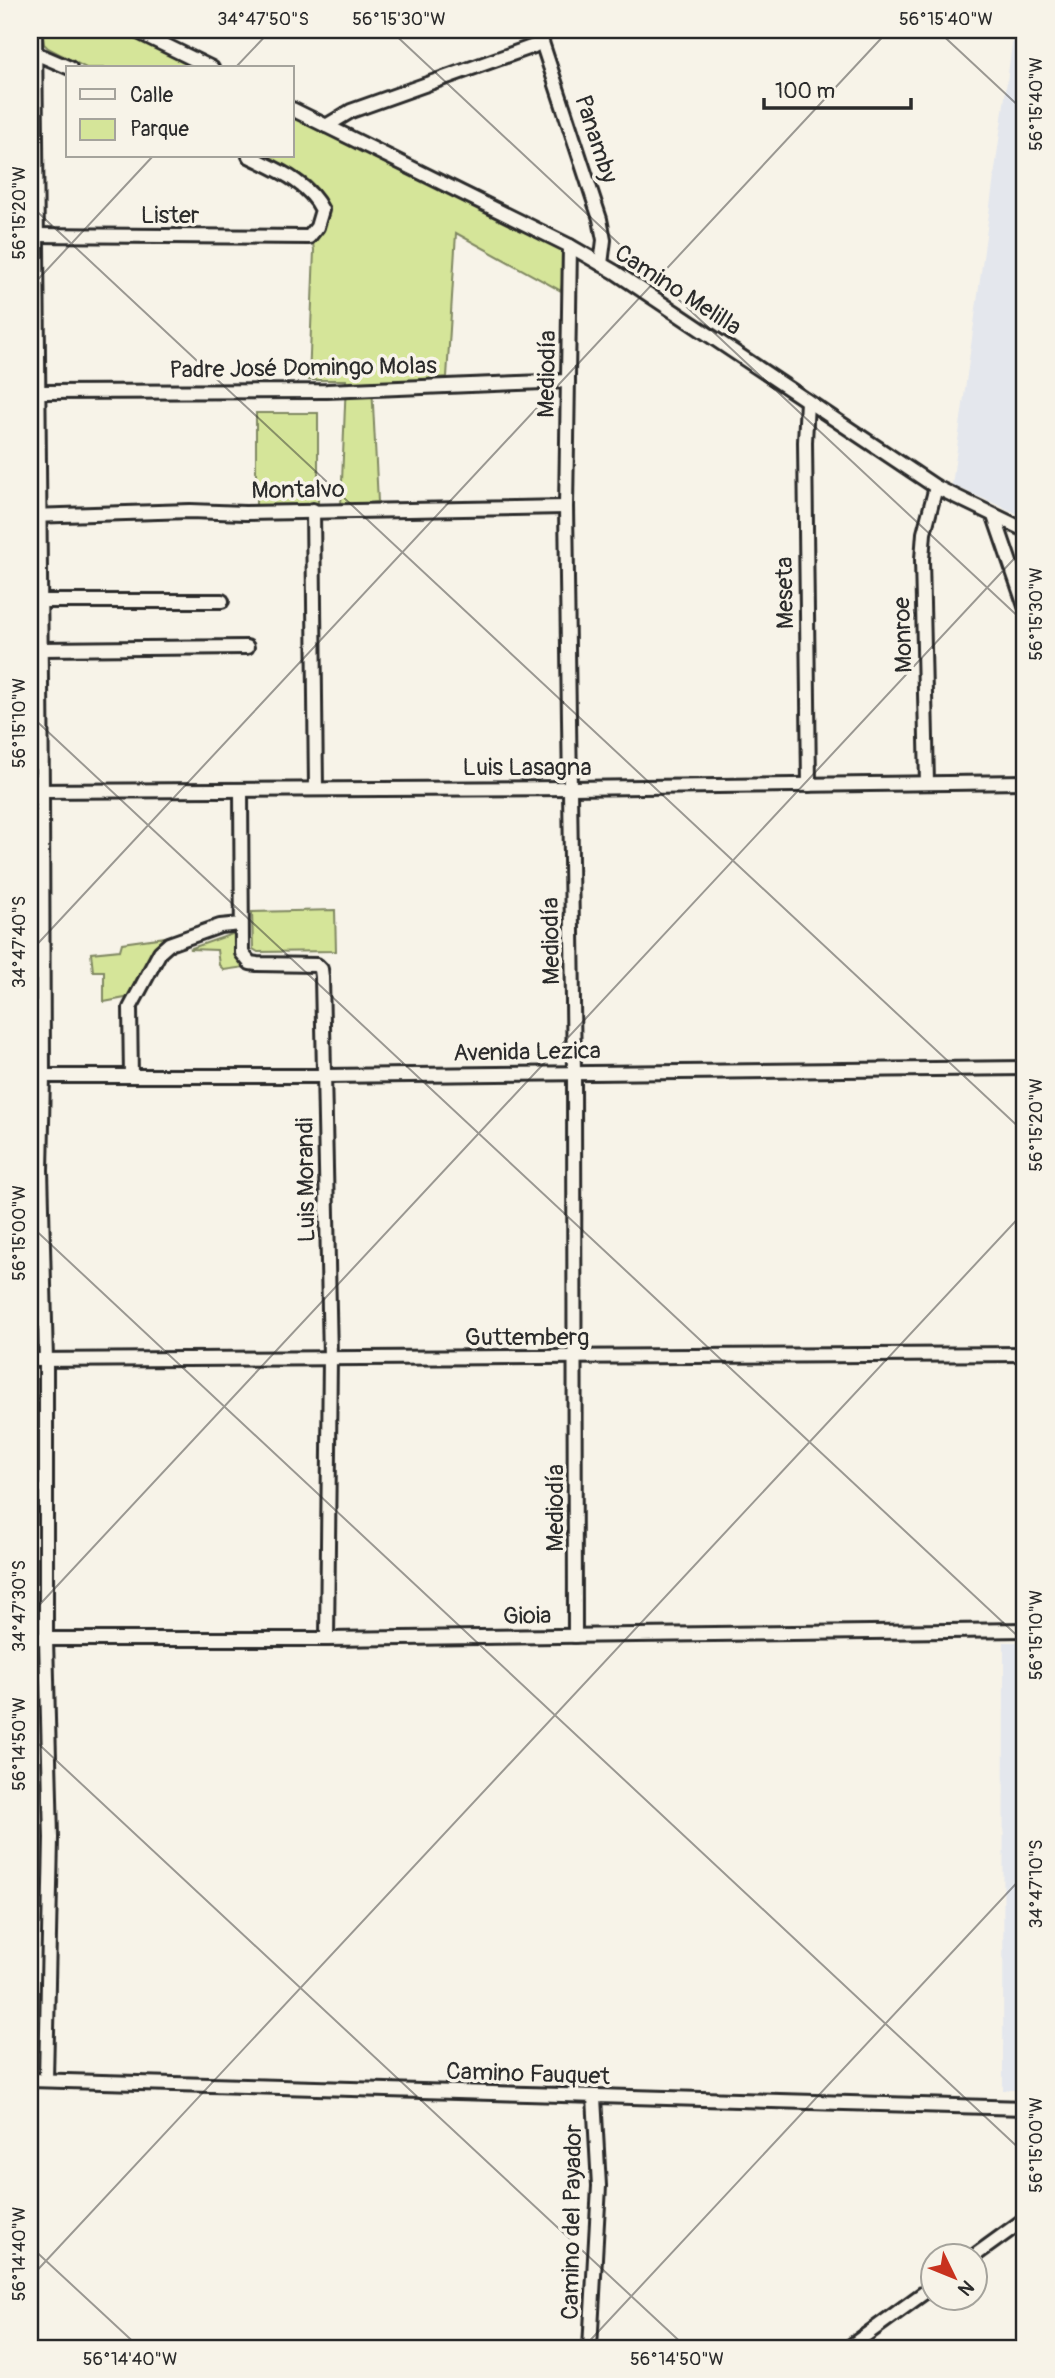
<svg xmlns="http://www.w3.org/2000/svg" width="1055" height="2378" font-family="Pangolin,sans-serif">
	<style>
		.built { fill: #e4e7ed }
		.green { fill: #d5e599; stroke: #808862; stroke-width: 2 }
		.lines { fill: none; stroke-linecap: round; stroke-linejoin: round }
		.minor-casing { stroke: #2b2b2b; stroke-width: 18 }
		.minor { stroke: #f7f3e8; stroke-width: 12 }
		.ticks { fill: none; stroke: #2b2b2b; stroke-width: 2; stroke-opacity: 0.45 }
		.labels { text-anchor: middle; dominant-baseline: central; stroke-width: 7; stroke-linejoin: round; paint-order: stroke }
		.street-label { font-size: 24px; fill: #2b2b2b; stroke: #f7f3e8 }
		.neatline { fill: none; stroke: #2b2b2b; stroke-width: 2.5 }
		.ticks-label { font-size: 18px; text-anchor: middle; fill: #2b2b2b }
	</style>
	<rect width="100%" height="100%" fill="#f7f3e8"/>
	<filter id="ink" filterUnits="userSpaceOnUse"><feTurbulence type="fractalNoise" baseFrequency=".0143" numOctaves="2"/><feDisplacementMap in="SourceGraphic" scale="14" xChannelSelector="R" yChannelSelector="G"/><feConvolveMatrix kernelMatrix="1 2 1 2 8 2 1 2 1" color-interpolation-filters="sRGB"/></filter>
	<g filter="url(#ink)">
		<g class="built">
			<path d="M1014,30h11v487l-73,-32z"/>
			<path d="M1004,1642h21v448h-22z"/>
		</g>
		<g class="green">
			<path d="M42,30h86l75,38h-117l-38,-20 -4,-4z"/>
			<path d="M292,114l269,133c7,13 2,29 0,44l-105,-58 -9,144 -75,8 6,117 -37,5 5,-127h-37l5,-130c-3,-14 2,-24 6,-38 11,-32 -37,-45 -59,-56h31z"/>
			<rect x="256" y="413" width="62" height="92"/>
			<path d="M335,910l1,41 -78,1 -5,-3 -1,-37z"/>
			<path d="M238,932l7,35 -21,3 -5,-5 -2,-15 -28,-1z"/>
			<path d="M165,937l-35,60 -26,5v-31h-11l-2,-18 29,-3 2,-7z"/>
		</g>
		<g class="lines">
			<g class="minor-casing">
				<g id="minor">
					<path d="M35,30l7,761 1,285 -2,94 5,190v279l5,199 -5,242"/>
					<path d="M134,30l78,38"/>
					<path d="M538,30l62,189 4,21 -3,24"/>
					<path d="M35,53l35,15"/>
					<path d="M292,109l278,137 45,26 321,215 89,43"/>
					<path d="M326,126l25,-15 183,-65 8,-5"/>
					<path d="M30,235l279,2 8,-10 5,-17c-13,-28 -47,-41 -73,-54"/>
					<path d="M570,246l-4,261 8,566 1,563"/>
					<path d="M38,392l289,-1 241,-10"/>
					<path d="M807,401l-2,41 4,343"/>
					<path d="M313,510l3,279"/>
					<path d="M30,516l160,-5 55,2 321,-6"/>
					<path d="M994,516l31,90"/>
					<path d="M40,601h182"/>
					<path d="M41,649l206,-2"/>
					<path d="M927,783l-5,-224 2,-26 12,-46"/>
					<path d="M241,790l1,163 8,10 7,1 60,1 4,4 1,8 8,380 -3,282"/>
					<path d="M30,791l541,-3 454,-6"/>
					<path d="M30,1076h295l700,-8"/>
					<path d="M131,1076l-1,-68 30,-56 9,-8 51,-18 21,-2"/>
					<path d="M30,1360l995,-6"/>
					<path d="M30,1639h297l698,-9"/>
					<path d="M30,2080l995,28"/>
					<path d="M974,2256l51,-37"/>
					<path d="M590,2348l9,-162 -5,-89"/>
					<path d="M848,2348l84,-61"/>
				</g>
			</g>
			<use href="#minor" class="minor"/>
		</g>
	</g>
	<path class="ticks" d="M390,30l635,593M937,30l88,82M235,68l36,-38M30,205l995,928M30,288l123,-132M30,715l995,928M30,952l859,-922M30,1225l995,929M30,1615l995,-1068M30,1736l657,612M30,2246l110,102M30,2278l995,-1067M583,2348l442,-474"/>
	<g class="labels">
		<g class="street-label">
			<text transform="translate(596 139) rotate(72)">Panamby</text>
			<text x="170" y="215">Lister</text>
			<text transform="translate(678 290) rotate(33)">Camino Melilla</text>
			<text transform="translate(303 368) rotate(-1)">Padre José Domingo Molas</text>
			<text transform="translate(547 374) rotate(-89)">Mediodía</text>
			<text transform="translate(298 490) rotate(-1)">Montalvo</text>
			<text transform="translate(785 593) rotate(-91)">Meseta</text>
			<text transform="translate(903 635) rotate(-92)">Monroe</text>
			<text x="527" y="767">Luis Lasagna</text>
			<text transform="translate(551 941) rotate(-91)">Mediodía</text>
			<text transform="translate(527 1052) rotate(-1)">Avenida Lezica</text>
			<text transform="translate(306 1180) rotate(-91)">Luis Morandi</text>
			<text x="527" y="1337">Guttemberg</text>
			<text transform="translate(555 1508) rotate(-90)">Mediodía</text>
			<text transform="translate(527 1616) rotate(-1)">Gioia</text>
			<text transform="translate(528 2074) rotate(2)">Camino Fauquet</text>
			<text transform="translate(572 2222) rotate(-89)">Camino del Payador</text>
		</g>
	</g>
	<rect width="1055" height="2378" fill="none" stroke="#f7f3e8" stroke-width="77"/>
	<rect x="66" y="66" width="228" height="91" fill="#f7f3e8" stroke="#a5a39c" stroke-width="2"/>
	<rect x="80" y="89" width="35" height="10" fill="#f7f3e8" stroke="#a5a39c" stroke-width="2"/>
	<text x="130" y="102" font-size="21" fill="#2b2b2b">Calle</text>
	<rect x="80" y="119" width="35" height="21" fill="#d5e599" stroke="#a5a39c" stroke-width="2"/>
	<text x="130" y="136" font-size="21" fill="#2b2b2b">Parque</text>
	<g transform="translate(954 2277) rotate(133)"><circle r="33" fill="#f7f3e8" stroke="#a5a39c" stroke-width="2"/>
	<path d="M0-5L12 26L0 18L-12 26Z" fill="#c8321e"/>
	<text y="-10" font-size="19" font-weight="bold" text-anchor="middle" fill="#2b2b2b">N</text>
	</g>
	<path d="M764 98v10h147v-10" fill="none" stroke="#2b2b2b" stroke-width="3.5"/>
	<text x="775" y="98" font-size="21" fill="#2b2b2b" stroke="#f7f3e8" stroke-width="5" paint-order="stroke">100 m</text>
	<rect x="38" y="38" width="978" height="2302" class="neatline"/>
	<g class="ticks-label">
		<text x="263" y="25">34°47'50"S</text>
		<text x="399" y="25">56°15'30"W</text>
		<text x="946" y="25">56°15'40"W</text>
		<text transform="translate(1036 104) rotate(-90)" y="6">56°15'40"W</text>
		<text transform="translate(19 213) rotate(-90)" y="6">56°15'20"W</text>
		<text transform="translate(1036 614) rotate(-90)" y="6">56°15'30"W</text>
		<text transform="translate(19 723) rotate(-90)" y="6">56°15'10"W</text>
		<text transform="translate(19 942) rotate(-90)" y="6">34°47'40"S</text>
		<text transform="translate(1036 1125) rotate(-90)" y="6">56°15'20"W</text>
		<text transform="translate(19 1233) rotate(-90)" y="6">56°15'00"W</text>
		<text transform="translate(19 1606) rotate(-90)" y="6">34°47'30"S</text>
		<text transform="translate(1036 1635) rotate(-90)" y="6">56°15'10"W</text>
		<text transform="translate(19 1744) rotate(-90)" y="6">56°14'50"W</text>
		<text transform="translate(1036 1884) rotate(-90)" y="6">34°47'10"S</text>
		<text transform="translate(1036 2145) rotate(-90)" y="6">56°15'00"W</text>
		<text transform="translate(19 2254) rotate(-90)" y="6">56°14'40"W</text>
		<text x="130" y="2365">56°14'40"W</text>
		<text x="677" y="2365">56°14'50"W</text>
	</g>
</svg>
